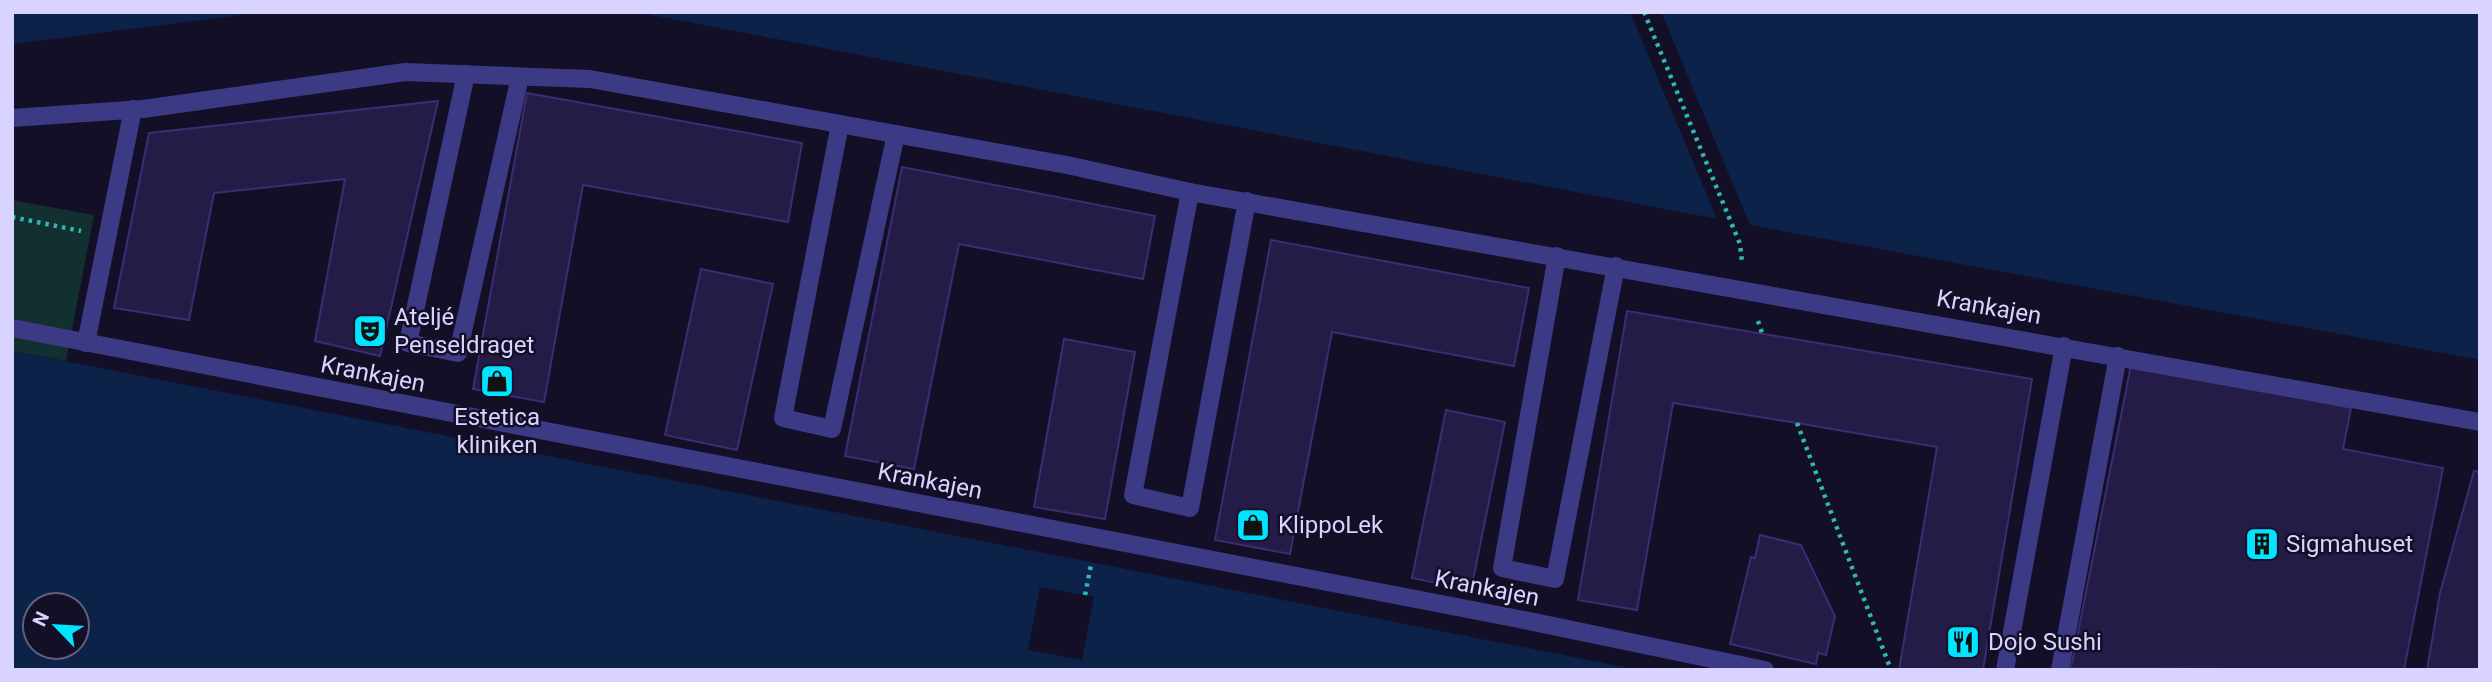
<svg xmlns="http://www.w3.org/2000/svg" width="2492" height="682" font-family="Roboto,sans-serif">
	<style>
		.green { fill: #12302f }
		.water { fill: #0c2248; fill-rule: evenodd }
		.pier { fill: #130f26 }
		.building { fill: #241b47; stroke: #3b2d73; stroke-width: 2 }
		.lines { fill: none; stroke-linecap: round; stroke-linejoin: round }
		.path { stroke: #2fb8b0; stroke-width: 4.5; stroke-dasharray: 3.5 5; stroke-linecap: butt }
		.lane { stroke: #3d3a85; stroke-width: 18 }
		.street { stroke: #3d3a85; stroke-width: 18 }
		.labels { text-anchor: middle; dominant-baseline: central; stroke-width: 5; stroke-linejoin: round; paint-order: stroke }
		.street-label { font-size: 24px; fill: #d9d4ff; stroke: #130f26 }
		.poi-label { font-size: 24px; fill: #d9d4ff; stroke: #130f26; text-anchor: start }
	</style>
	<rect width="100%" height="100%" fill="#130f26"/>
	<path class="green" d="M12,200l82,15 -28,146 -54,-10z"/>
	<g class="water">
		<path d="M12,12h253l-253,32z"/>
		<path d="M636,12h994l87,207z"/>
		<path d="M1661,12h819v348l-730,-135z"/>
		<path d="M12,351l78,15 1550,304h-1628zM35,605h42v42h-42z"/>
	</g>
	<path class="pier" d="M1040,587l54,10 -12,63 -54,-10z"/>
	<g class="building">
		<path d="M527,93l275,50 -14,79 -205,-37 -39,217 -71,-13z"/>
		<path d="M438,101l-58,255 -65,-15 30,-162 -131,14 -25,127 -75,-12 35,-175z"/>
		<path d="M902,167l253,49 -12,63 -184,-35 -45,225 -69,-13z"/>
		<path d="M1271,240l258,48 -15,78 -182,-34 -42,222 -75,-14z"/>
		<path d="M701,269l72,15 -36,166 -72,-15z"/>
		<path d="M1627,311l405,68 -49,291h-84l38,-223 -140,-24 -124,-20 -36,207 -59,-10z"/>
		<path d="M1064,339l71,13 -30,167 -71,-12z"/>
		<path d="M2131,365l220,43 -8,41 100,19 -39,202 -333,-2z"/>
		<path d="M1446,410l59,12 -34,168 -59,-12z"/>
		<path d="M2474,471l6,1v198h-53l13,-77z"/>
		<path d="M1760,535l41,10 34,71 -9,39 -8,-2 -2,11 -86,-20 21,-87 4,1z"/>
	</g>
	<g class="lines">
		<g class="path">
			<path d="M1644,12l96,232 2,18"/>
			<path d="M12,217l69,14"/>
			<path d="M1758,321l4,12"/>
			<path d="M1797,423l94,247"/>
			<path d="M1085,595l6,-30"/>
		</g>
		<g class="lane">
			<path d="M466,74l-58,269 50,10 62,-276"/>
			<path d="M840,124l-57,294 49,11 64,-295"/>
			<path d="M1190,192l-57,303 57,13 57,-307"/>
			<path d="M1557,256l-55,312 53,11 61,-313"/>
			<path d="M2005,670l59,-324"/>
			<path d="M2060,670l58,-314"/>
		</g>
		<g class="street">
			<path d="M12,118l131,-9 262,-37 185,7 477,86 123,27 1290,230"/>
			<path d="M12,328l1507,291 246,51"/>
			<path d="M86,343l47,-234"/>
		</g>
	</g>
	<defs>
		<g id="theatre-square" transform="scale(1.75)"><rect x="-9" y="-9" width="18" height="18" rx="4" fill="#00e5ff" stroke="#130f26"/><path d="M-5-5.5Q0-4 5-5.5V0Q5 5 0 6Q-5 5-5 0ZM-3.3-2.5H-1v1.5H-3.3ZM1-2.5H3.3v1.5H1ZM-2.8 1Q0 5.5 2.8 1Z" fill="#111"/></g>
		<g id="shop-square" transform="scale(1.75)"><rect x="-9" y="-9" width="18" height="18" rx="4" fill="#00e5ff" stroke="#130f26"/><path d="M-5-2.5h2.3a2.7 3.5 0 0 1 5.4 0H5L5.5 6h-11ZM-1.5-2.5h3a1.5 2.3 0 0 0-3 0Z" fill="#111"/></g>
		<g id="building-square" transform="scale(1.75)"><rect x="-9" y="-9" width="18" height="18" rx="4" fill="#00e5ff" stroke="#130f26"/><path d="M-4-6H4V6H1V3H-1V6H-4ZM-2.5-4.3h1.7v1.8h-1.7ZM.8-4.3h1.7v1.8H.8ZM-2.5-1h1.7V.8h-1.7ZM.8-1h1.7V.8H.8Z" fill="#111"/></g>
		<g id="restaurant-square" transform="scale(1.75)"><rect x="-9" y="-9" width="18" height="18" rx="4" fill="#00e5ff" stroke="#130f26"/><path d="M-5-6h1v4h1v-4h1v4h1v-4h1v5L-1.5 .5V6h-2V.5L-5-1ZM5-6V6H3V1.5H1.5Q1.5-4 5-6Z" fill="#111"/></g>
	</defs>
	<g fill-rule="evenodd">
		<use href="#theatre-square" x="370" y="331"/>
		<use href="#shop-square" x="497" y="381"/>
		<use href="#shop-square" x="1253" y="525"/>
		<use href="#building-square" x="2262" y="544"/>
		<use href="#restaurant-square" x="1963" y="642"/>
	</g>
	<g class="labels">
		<g class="street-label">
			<text transform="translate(1989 307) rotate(10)">Krankajen</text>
			<text transform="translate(373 374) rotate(11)">Krankajen</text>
			<text transform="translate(930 481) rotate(11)">Krankajen</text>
			<text transform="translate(1487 588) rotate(11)">Krankajen</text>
		</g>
		<g class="poi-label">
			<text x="394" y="317">Ateljé<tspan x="394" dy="28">Penseldraget</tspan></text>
			<text x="497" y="417" text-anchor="middle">Estetica<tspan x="497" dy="28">kliniken</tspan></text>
			<text x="1278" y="525">KlippoLek</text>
			<text x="2286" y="544">Sigmahuset</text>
			<text x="1988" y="642">Dojo Sushi</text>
		</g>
	</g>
	<rect width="2492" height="682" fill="none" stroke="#d9d4ff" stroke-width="28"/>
	<g transform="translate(56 626) rotate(295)"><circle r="33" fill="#130f26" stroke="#625e7d" stroke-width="2"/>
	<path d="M0-5L12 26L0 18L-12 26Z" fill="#00e5ff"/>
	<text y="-10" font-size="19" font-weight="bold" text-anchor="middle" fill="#d9d4ff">N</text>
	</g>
</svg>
